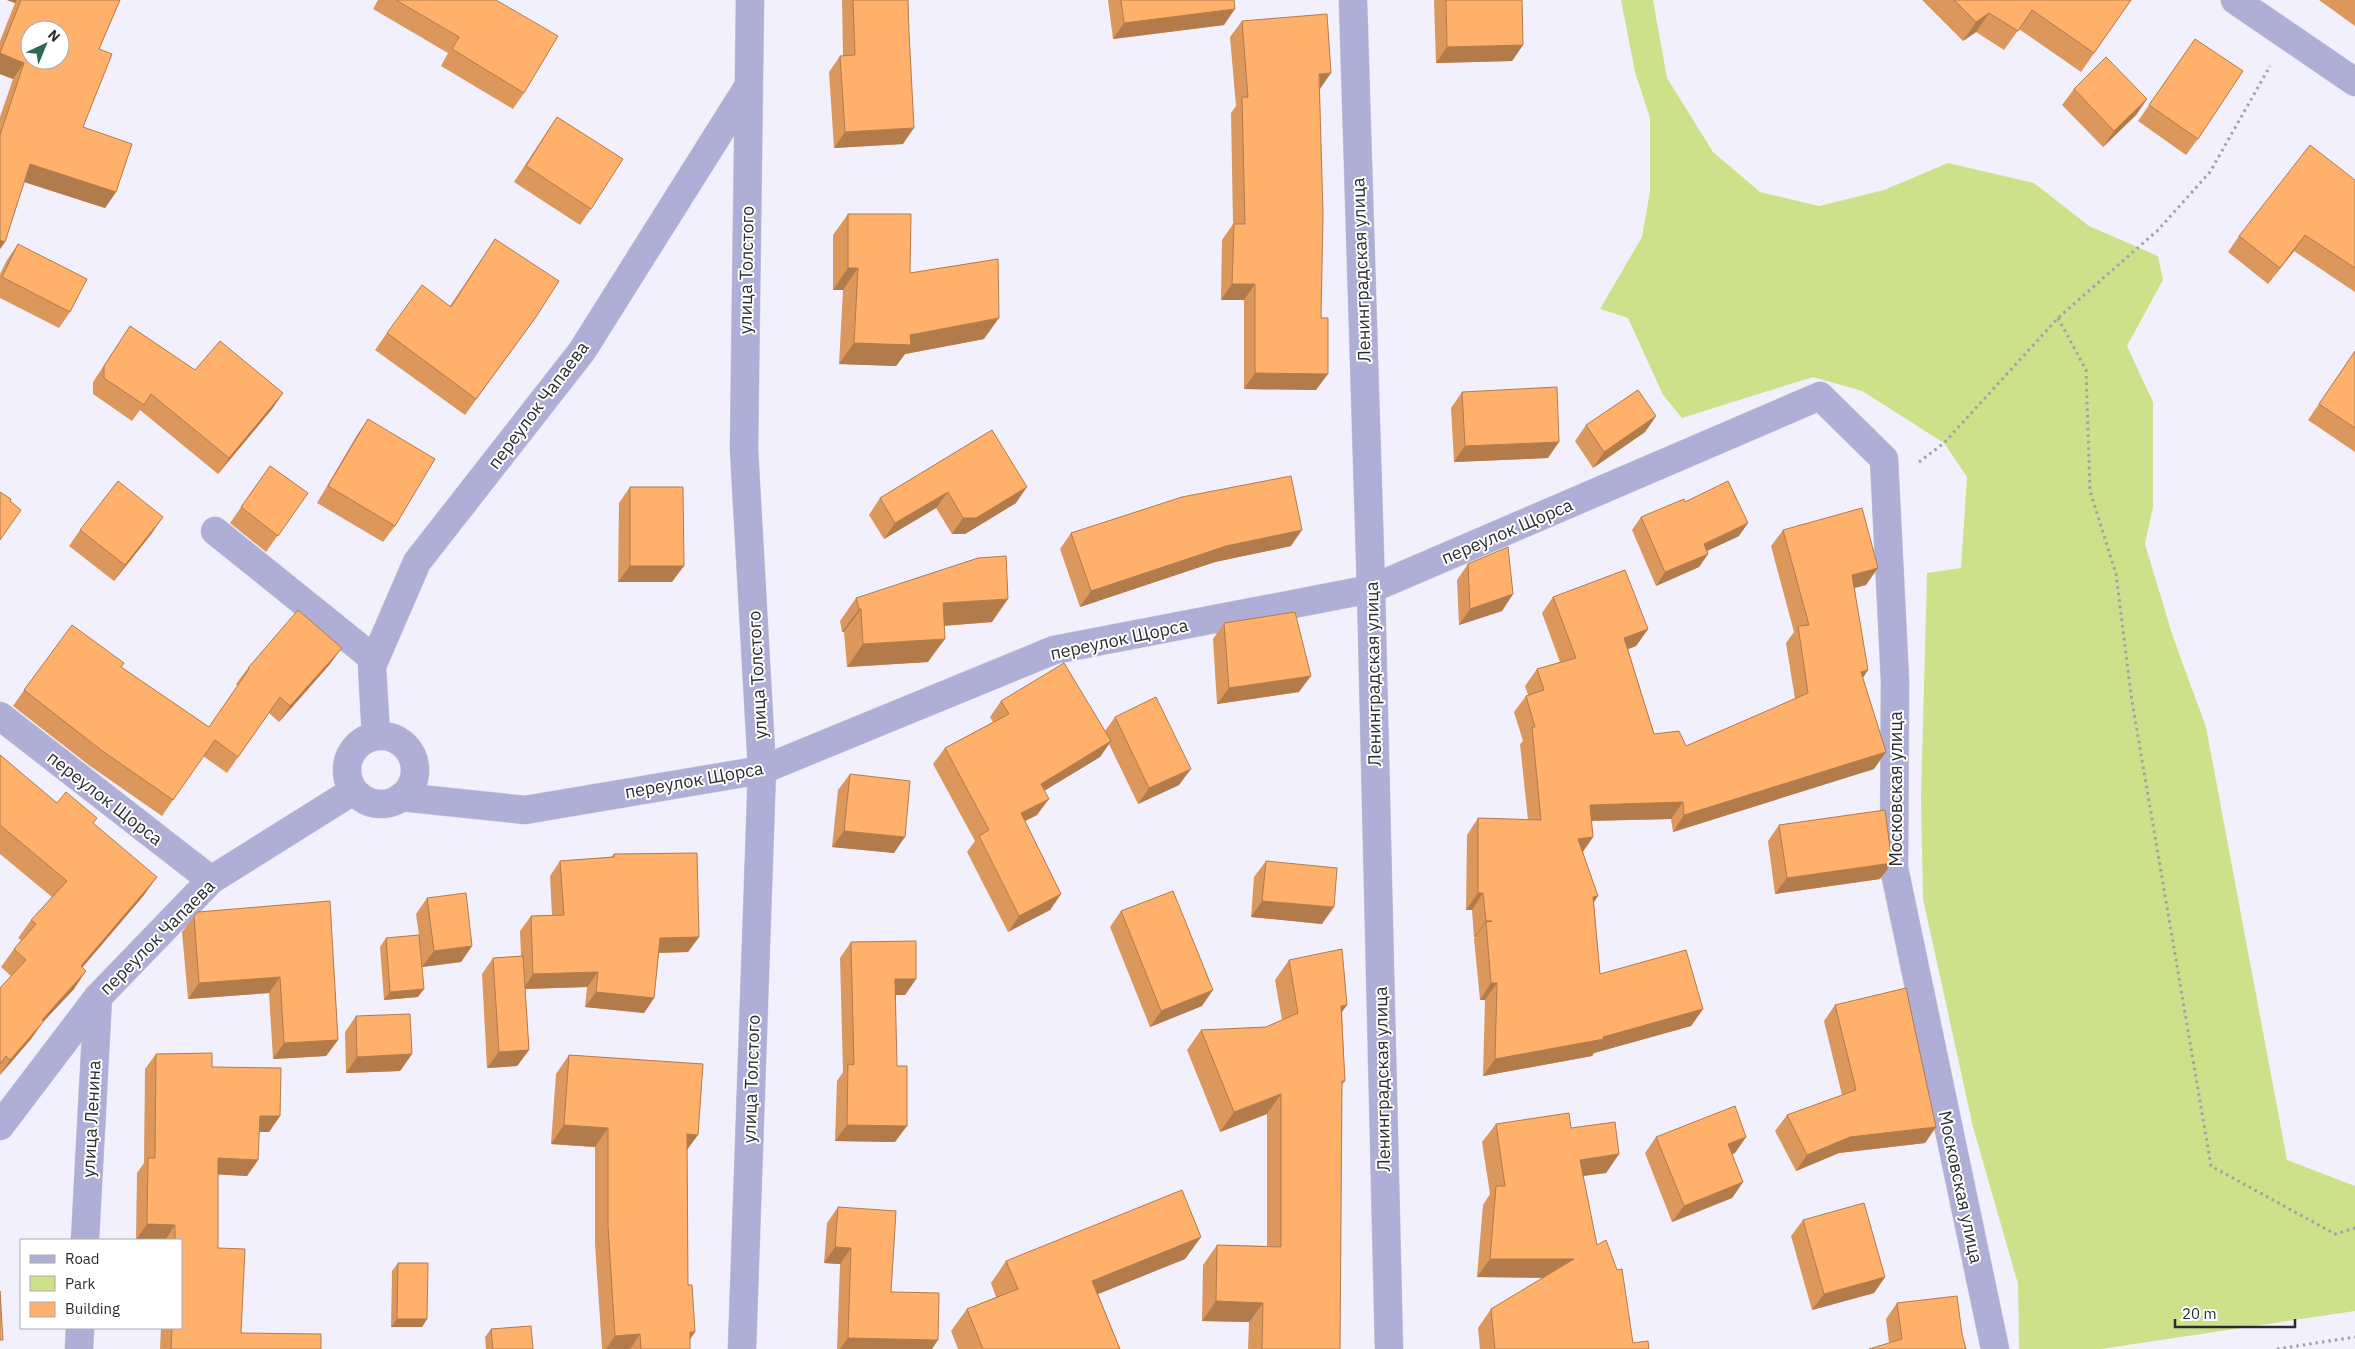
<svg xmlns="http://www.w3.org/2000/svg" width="2355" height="1349" font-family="'IBM Plex Sans',sans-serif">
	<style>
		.green { fill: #cde18b }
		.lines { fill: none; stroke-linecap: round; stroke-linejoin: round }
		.minor-casing { stroke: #cfcdd8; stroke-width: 29 }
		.path { stroke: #a29faa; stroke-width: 3; stroke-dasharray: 2.5 4; stroke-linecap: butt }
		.minor { stroke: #aeaed6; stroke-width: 28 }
		.wall { fill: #db975c }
		.shaded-wall { fill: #b27b4b }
		.building { fill: #ffb06b; stroke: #b27b4b; fill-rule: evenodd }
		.labels { text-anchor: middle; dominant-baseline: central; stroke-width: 4; stroke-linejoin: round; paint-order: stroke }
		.street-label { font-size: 18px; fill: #2c2b31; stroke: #fff }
	</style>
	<rect width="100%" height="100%" fill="#f3f0fd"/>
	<path class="green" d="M1621,0h32l14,78 46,74 47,40 59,14 65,-16 64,-27 86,20 55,43 69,30 5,24 -36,66 26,56v105l-8,37 28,93 33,90 81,433 68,26v125l-254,38h-82l-1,-65 -45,-157 -50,-228 -2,-101 6,-225 34,-5 6,-91 -23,-34 -82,-52 -49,-14 -131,41 -19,-23 -35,-77 -28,-9 42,-72 8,-46v-73l-15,-46z"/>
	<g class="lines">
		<g class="minor-casing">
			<g id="minor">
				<path d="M1353,0l18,589 18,760"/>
				<path d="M2235,0l120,82"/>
				<path d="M215,531l159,128"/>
				<path d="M0,716l211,164"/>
				<path d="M376,736l-4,-70 45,-104 165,-211 166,-264"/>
				<circle cx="381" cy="770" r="34"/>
				<path d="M401,797l124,13 237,-40 292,-120 317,-61 449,-193 64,63 11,222 -1,187 101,481"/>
				<path d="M0,1126l98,-129 113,-117 142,-89"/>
				<path d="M85,1240l13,-243"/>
				<path d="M79,1349l1,-21"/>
				<path d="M742,1349l20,-579 -18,-321 6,-449"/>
			</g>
		</g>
		<g class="path">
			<path d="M2058,318l28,52 4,121 26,83 15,121 80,471 124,68 20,-6"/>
			<path d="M1919,462l25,-19 114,-125 100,-88 52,-58 60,-106"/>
			<path d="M2277,1349l78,-12"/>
		</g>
		<use href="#minor" class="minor"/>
	</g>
	<g class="wall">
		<path d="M7,0h113l-21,49 -16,78 33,65 -11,16 -81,-26 -19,60 -5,7v-132l13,-38 -13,-5v-33l15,-38z"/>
		<path d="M378,0h118l28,93 -11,16 -72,-43 7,-13 -75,-44z"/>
		<path d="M842,0h66l-5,144 -69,4 -5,-76 11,-16h3z"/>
		<path d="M1108,0h126l-10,25 -111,14z"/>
		<path d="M1434,0h88l1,45 -11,16 -76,2z"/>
		<path d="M1922,0h209l-50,72 -62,-43 -15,21 -28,-18 -13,9z"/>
		<path d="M2319,0h36v26z"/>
		<path d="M1242,21l78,68 -4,301 -72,-1v-89h-23l1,-60 11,-16 -2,-111 5,-7 -6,-69z"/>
		<path d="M2195,39l3,100 -12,16 -48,-34z"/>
		<path d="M2074,89l73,10 -11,16 -33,32 -41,-42z"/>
		<path d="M557,117l34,92 -11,16 -66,-43 32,-49z"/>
		<path d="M2355,180v112l-61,-41 -26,33 -40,-32 11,-16z"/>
		<path d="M848,214l62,59 74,66 -79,15 -9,12 -57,-2 4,-74h-10v-55z"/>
		<path d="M495,239l41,78 -71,98 -90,-65 12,-17 63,-27z"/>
		<path d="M18,244l52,68 -11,16 -59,-30v-24l7,-14z"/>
		<path d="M130,326l65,44 88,23 -11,16 -54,65 -78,-64 -8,11 -39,-27v-12z"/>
		<path d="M2355,351v101l-47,-32z"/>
		<path d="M1462,392l86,66 -94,4 -3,-54z"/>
		<path d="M1656,416l-11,16 -52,36 -18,-27 11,-16z"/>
		<path d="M368,419l27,107 -12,16 -66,-39 40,-68z"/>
		<path d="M992,430l24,73 -51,31h-13l-16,-26 -52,31 -15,-24 11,-17z"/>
		<path d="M270,466l38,27 -42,59 -36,-29z"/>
		<path d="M630,487l42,95h-54l1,-79z"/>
		<path d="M1685,502l54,34 -32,15 1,3 -9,13 -43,19 -24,-56 9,-13z"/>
		<path d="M80,530l72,3 -38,48 -45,-35z"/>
		<path d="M1783,530l83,55 -11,3 8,90 11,91 -201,63 -2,-13 -80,2 2,16 -10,15 11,51 6,71 103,35 -12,17 -97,27 -2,3 -109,20 2,-76h-5l-6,-61 1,-2h-1l-2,-27h-6l1,-75 11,-17 50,2 -8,-76 3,-3 -9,-29 12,-16 2,-1 -3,-9 12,-17 23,-7 -18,-49 11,-16 95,32 -12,17 -8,3 26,85 32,12 109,-47 -9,-56 8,-11 -23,-86z"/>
		<path d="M1071,533l220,13 -76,16 -135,45 -20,-58z"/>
		<path d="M1468,564l45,30 -11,17 -43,14 -2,-45z"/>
		<path d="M856,598l136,24 -48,4 -16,36 -81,5 -3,-35h-2l-2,-11z"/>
		<path d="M1224,623l75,69 -82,12 -4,-65z"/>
		<path d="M330,664l-51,58 -10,-9 -42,60 -24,-17 -41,60 -72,-50 -77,-60 11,-16 97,-23 88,60 29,-41 -2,-2 12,-16z"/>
		<path d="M1001,701l104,30 10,-14 64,68 -41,19 -29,-60 -9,13 -56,34 -7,24 -12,6 36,73 -11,16 -42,22 -41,-80 8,-11 -42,-77 12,-16 48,-26 -3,-5z"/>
		<path d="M0,755l57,48 36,20 51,72 -62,73 -8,21 -31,33 -12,17 -31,36v-87l11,-12 -10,-9 13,-18 7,-9 -3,-2 13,-18 21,-23 -52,-43z"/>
		<path d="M850,774l44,79 -62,-6 6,-57z"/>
		<path d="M1779,825l101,54 -105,15 -7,-53z"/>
		<path d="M614,854l85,83 -11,15 -29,1 -5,45 -10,15 -59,-6 2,-20 -62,2 4,61 -12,16 -30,2 -5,-94 11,-16 28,-2 -1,-25 11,-15 21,-1 -2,-39 10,-15 51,-4z"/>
		<path d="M1266,861l56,63 -71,-7 3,-40z"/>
		<path d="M427,898l45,48 -11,16 -39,5 -2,-17 -2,47 -34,3 -4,-53 6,-9 33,-3 -3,-21z"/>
		<path d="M330,901l8,139 -12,16 -53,3 -4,-66 -81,6 -6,-67 12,-16z"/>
		<path d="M1121,911l81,95 -52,21 -40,-100z"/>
		<path d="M851,942l65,37 -11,16h-9l-1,147 -60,-1 2,-60 6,-9 -3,-114z"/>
		<path d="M1289,960l53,53 3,68 -3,4 -2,264h-92l1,-27 -47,-1 1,-56 14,-20 50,1v-132l-47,18 -33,-82 14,-20 65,-3 16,-7 -7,-40z"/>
		<path d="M1835,1005l101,122 -11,16 -86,10 -43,18 -21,-40 12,-16 55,-20 -18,-74z"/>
		<path d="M356,1016l56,38 -12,17 -54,2 -1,-41z"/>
		<path d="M156,1054l56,13 68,49 -11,16h-10l-1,28 -11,16 -29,-2v74l23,85 80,16h-161l1,-21h20v-88h-45l1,-67 7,-10 1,-94z"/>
		<path d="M569,1055l118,95 1,135 7,47 -5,7v10h-88l-7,-105v-97l-44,-3 5,-70z"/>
		<path d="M1496,1124l75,4 48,26 -13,19 -23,3 14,69 36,98 16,6h-169l-2,-21 13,-19 52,-31 -66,-1 6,-72 7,-11 -8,-52z"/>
		<path d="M1656,1137h90l-11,16 -3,1 11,28 -11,16 -60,24 -27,-69z"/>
		<path d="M838,1207l53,85 41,57h-95l3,-85 -16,-1 3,-40z"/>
		<path d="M1803,1220l82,57 -11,16 -62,17 -21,-74z"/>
		<path d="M1201,1237l-16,22 -87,35 22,55h-162l-7,-18 16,-22 29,-12 -5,-14 15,-22z"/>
		<path d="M398,1263l29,56 -5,8h-31l1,-56z"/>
		<path d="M1897,1303l65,31 -73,9 -3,-24z"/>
		<path d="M491,1329l42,20h-47l-1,-12z"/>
	</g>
	<g class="shaded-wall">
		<path d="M7,0h10l-2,3z"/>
		<path d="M1235,9l-11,16 -111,14 11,-16z"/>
		<path d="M1989,13l-13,19 -13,9 13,-19z"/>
		<path d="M1523,45l-11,16 -76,2 11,-16z"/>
		<path d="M0,53l24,10 -11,16 -13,-5z"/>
		<path d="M1331,73l-11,16 -1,-15z"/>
		<path d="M2147,99l-11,16 -33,32 11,-16z"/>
		<path d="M914,128l-11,16 -69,4 11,-16z"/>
		<path d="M30,164l86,28 -11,16 -87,-28z"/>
		<path d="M2305,235l-11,16 -26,33 12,-16z"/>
		<path d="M0,240l5,2 -5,7z"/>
		<path d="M848,268h10l-15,22h-10z"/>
		<path d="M1232,284h23l-11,16h-23z"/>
		<path d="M999,318l-15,21 -79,15 -9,12 -57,-2 15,-21 56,-8z"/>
		<path d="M1255,373l73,1 -12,16 -72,-1z"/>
		<path d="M283,393l-11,16 -54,65 11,-16z"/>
		<path d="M1656,416l-11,16 -52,36 11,-16z"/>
		<path d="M1559,442l-11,16 -94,4 11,-16z"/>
		<path d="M1027,487l-11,16 -51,31h-13l11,-16z"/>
		<path d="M948,492l-12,16 -52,31 11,-16z"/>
		<path d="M163,517l-11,16 -38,48 11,-16z"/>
		<path d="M1748,523l-9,13 -45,21 10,-13z"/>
		<path d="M1302,530l-11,16 -76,16 -135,45 11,-16 135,-45z"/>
		<path d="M1708,554l-9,13 -43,19 9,-14z"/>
		<path d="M630,566h54l-12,16h-54z"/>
		<path d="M1878,568l-12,17 -25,6 11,-16z"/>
		<path d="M1513,594l-11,17 -43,14 11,-16z"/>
		<path d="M1008,599l-16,23 -66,5 17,-24z"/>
		<path d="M859,609h2l-17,23h-2z"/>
		<path d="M1648,629l-12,17 -23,9 11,-17z"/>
		<path d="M945,639l-17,23 -81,5 16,-23z"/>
		<path d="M342,648l-12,16 -51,58 11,-16z"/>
		<path d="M1868,670l-11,17 4,-15z"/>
		<path d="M1311,676l-12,16 -82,12 12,-16z"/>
		<path d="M1111,741l-11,16 -71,43 12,-16z"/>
		<path d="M1886,752l-12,17 -201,63 11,-17z"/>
		<path d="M1191,769l-12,16 -41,19 11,-16z"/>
		<path d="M1049,799l-12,16 -28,14 12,-16z"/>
		<path d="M1683,802l-12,17 -93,2 12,-16z"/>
		<path d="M844,831l61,6 -11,16 -62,-6z"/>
		<path d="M1593,837l-12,17 -3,-15z"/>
		<path d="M1892,863l-12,16 -105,15 12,-16z"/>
		<path d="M157,877l-13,18 -76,89 13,-18z"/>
		<path d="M1478,893h5l-11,17h-6z"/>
		<path d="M1061,894l-11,16 -42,22 11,-16z"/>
		<path d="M1598,896l-11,17 6,-16z"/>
		<path d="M1262,901l72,6 -12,17 -71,-7z"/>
		<path d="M1486,921h6l-6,1 -11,15h-1z"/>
		<path d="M699,937l-11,15 -38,1 10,-15z"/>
		<path d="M472,946l-11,16 -39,5 12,-16z"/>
		<path d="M86,971l-12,18 -31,33 -12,17 -31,36 10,-15 32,-40z"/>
		<path d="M598,972l-11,15 -64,2 10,-15z"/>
		<path d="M280,977l-11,16 -81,6 11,-16z"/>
		<path d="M895,979h21l-11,16h-21z"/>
		<path d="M1491,983h6l-12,17h-5z"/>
		<path d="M424,989l-6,8 -34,3 6,-8z"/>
		<path d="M1213,990l-11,16 -52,21 11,-16z"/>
		<path d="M596,992l58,6 -10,15 -59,-6z"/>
		<path d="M1347,1005l-14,20 8,-19z"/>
		<path d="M1703,1009l-12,17 -97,27 -2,3 -109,20 12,-17 108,-22z"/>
		<path d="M338,1040l-12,16 -53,3 11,-16z"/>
		<path d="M529,1050l-12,16 -30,2 12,-16z"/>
		<path d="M412,1054l-12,17 -54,2 11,-16z"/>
		<path d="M1281,1094l-14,20 -47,18 14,-20z"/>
		<path d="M260,1116h20l-11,16h-20z"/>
		<path d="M564,1125l44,3 -13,19 -44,-3z"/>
		<path d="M847,1125l60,1 -12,16 -60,-1z"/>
		<path d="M1936,1127l-11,16 -86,10 -43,18 11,-16 43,-18z"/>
		<path d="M687,1134l11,1 -14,19z"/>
		<path d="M1746,1137l-11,16 -18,7 11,-16z"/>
		<path d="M1619,1154l-13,19 -40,5 14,-18z"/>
		<path d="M218,1158l40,2 -11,16 -40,-2z"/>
		<path d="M1743,1182l-11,16 -60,24 12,-16z"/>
		<path d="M147,1224l28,1 -10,15h-29z"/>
		<path d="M1201,1237l-16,22 -109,44 16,-22z"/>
		<path d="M835,1247l16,1 -11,16 -16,-1z"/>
		<path d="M1490,1259h84l-13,19 -84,-1z"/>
		<path d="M1885,1277l-11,16 -62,17 12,-16z"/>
		<path d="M1216,1301l47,2 -14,19 -47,-1z"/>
		<path d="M397,1319h30l-5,8h-31z"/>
		<path d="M690,1332h5l-12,17z"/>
		<path d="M640,1334l-10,15h-24l9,-13z"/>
		<path d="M848,1338l90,2 -6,9h-92z"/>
	</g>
	<g class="building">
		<path d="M21,0h99l-21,49 13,5 -29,73 49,17 -16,48 -86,-28 -25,78 -5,-2v-105l24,-72 -24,-10zM30,30h30v30h-30z"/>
		<path d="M396,0h100l62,36 -34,57 -72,-44 7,-12z"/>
		<path d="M853,0h55l1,32 5,96 -69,4 -5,-76 15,-1z"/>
		<path d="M1121,0h113l1,9 -111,14z"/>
		<path d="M1446,0h76l1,45 -76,2z"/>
		<path d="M1954,0h177l-37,53 -62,-43 -14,21 -29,-18 -13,9z"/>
		<path d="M1327,14l4,59 -12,1 4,139 -2,105h7v56l-73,-1v-89h-23l2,-60h11l-3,-127h6l-6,-76z"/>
		<path d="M2195,39l48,32 -45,68 -49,-34z"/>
		<path d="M2106,57l41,42 -33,32 -40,-42z"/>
		<path d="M557,117l66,42 -32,50 -65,-43z"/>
		<path d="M2310,145l45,35v88l-50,-33 -25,33 -41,-32z"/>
		<path d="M848,214h63l-1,59 88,-14 1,59 -89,17 1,10 -57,-2 4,-75h-10z"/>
		<path d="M495,239l64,42 -23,36 -60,82 -89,-66 35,-48 29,22z"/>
		<path d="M18,244l69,35 -17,33 -68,-35z"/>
		<path d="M130,326l65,44 25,-29 63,52 -54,65 -78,-64 -7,11 -40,-27v-12z"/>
		<path d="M2355,351v77l-36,-24z"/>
		<path d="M1557,387l2,55 -94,4 -3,-54z"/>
		<path d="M1638,390l18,26 -52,36 -18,-27z"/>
		<path d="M368,419l67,40 -40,67 -67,-40z"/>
		<path d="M992,430l35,57 -51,31h-13l-15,-26 -53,31 -15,-25z"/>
		<path d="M270,466l38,27 -30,43 -37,-29z"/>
		<path d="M1291,476l11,54 -76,16 -135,45 -20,-58 111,-36z"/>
		<path d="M118,481l45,36 -38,48 -45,-35z"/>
		<path d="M1728,481l20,42 -44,21 4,10 -43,18 -24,-55 43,-18 1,3z"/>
		<path d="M630,487h53l1,79h-54z"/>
		<path d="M0,492l11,7 -1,2 11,9 -21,30z"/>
		<path d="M1862,508l16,60 -26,7 16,95 -7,2 25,80 -202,63 -1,-13 -93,3 3,32 -15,2 20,57 -5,1 7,77 86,-24 17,59 -100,28 1,2 -109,20 2,-76h-6l-5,-61 6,-1h-6l-3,-28h-5v-75l63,2 -9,-93h3l-9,-31 18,-6 -7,-21 39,-11 -23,-61 72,-27 23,59 -24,9 30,96 25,-3 7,15 122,-53 -10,-67 11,-1 -26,-95z"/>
		<path d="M1508,547l5,47 -43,15 -2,-45z"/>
		<path d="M1006,556l2,43 -65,4 2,36 -82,5 -2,-35h-2l-3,-11 122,-40z"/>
		<path d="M298,610l44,38 -52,58 -10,-9 -42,60 -23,-17 -42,60 -72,-50 -77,-60 48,-65 52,38 -3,4 88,60 40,-58 -1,-1z"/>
		<path d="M1295,612l16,64 -82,12 -5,-65z"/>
		<path d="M1064,663l47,78 -70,43 8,15 -28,14 40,81 -42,22 -40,-80 10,-6 -44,-82 64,-34 -8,-13z"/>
		<path d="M1156,697l35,72 -42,19 -34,-71z"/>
		<path d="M0,755l57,48 9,-11 31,26 -4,5 64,54 -76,89 5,5 -44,49 2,1 -34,39 -4,-4 -6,8v-76l26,-28 -12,-11 22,-25 -5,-4 36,-39 -67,-56z"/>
		<path d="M850,774l60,7 -5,56 -61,-6z"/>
		<path d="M1885,810l7,53 -105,15 -8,-53z"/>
		<path d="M697,853l2,84 -39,1 -6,60 -58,-6 2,-20 -65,2 -2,-58 33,-1 -4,-54 54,-4v-3z"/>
		<path d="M1266,861l71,7 -3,39 -72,-6z"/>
		<path d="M1173,891l40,99 -52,21 -40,-100z"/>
		<path d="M466,893l6,53 -38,5 -7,-53z"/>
		<path d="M330,901l8,139 -54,3 -4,-66 -81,6 -5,-67 4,-4z"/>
		<path d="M419,935l5,54 -34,3 -4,-54z"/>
		<path d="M916,941v38h-21l2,87h10v60l-60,-1 1,-61 6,1 -3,-123z"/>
		<path d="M1342,949l5,56 -6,1 4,75h-3l-2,268h-78l1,-46 -47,-2 1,-56 64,2v-153l-47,18 -33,-82 65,-3 32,-14 -9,-53z"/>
		<path d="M523,956l6,94 -30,2 -6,-94z"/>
		<path d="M1906,988l30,139 -86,10 -43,18 -20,-40 69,-25 -21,-85z"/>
		<path d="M410,1014l2,40 -55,3 -1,-41z"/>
		<path d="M212,1053v14l69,1 -1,48h-20l-2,44 -40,-2v90l27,1 -4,84 80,1v15h-150l1,-21h9v-88h-6v-15l-28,-1 1,-66h7l1,-104z"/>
		<path d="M569,1055l134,9 -5,71 -11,-1 1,151h4l3,47h-5v17h-49l-1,-15 -25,2 -7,-111v-97l-44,-3z"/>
		<path d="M1735,1106l11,31 -18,7 15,38 -59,24 -28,-69z"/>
		<path d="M1569,1113l2,15 44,-6 4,32 -39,6 17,85 9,-5 11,30 5,-1 11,74 15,-2 1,8h-154l-4,-40 83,-50h-84l6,-73h9l-9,-62z"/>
		<path d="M1182,1190l19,47 -109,44 28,68h-137l-16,-40 51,-20 -12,-28z"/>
		<path d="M1864,1203l21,74 -61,17 -21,-74z"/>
		<path d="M838,1207l58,4 -5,81 48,1 -1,47 -90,-2 3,-90 -16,-1z"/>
		<path d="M398,1263h30l-1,56h-30z"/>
		<path d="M0,1291l3,49h-3z"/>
		<path d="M1957,1296l5,38 4,15h-97l33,-10 -5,-36z"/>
		<path d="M531,1326l2,23h-40l-2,-20z"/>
	</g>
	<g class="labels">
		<g class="street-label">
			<text transform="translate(746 270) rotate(-89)">улица Толстого</text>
			<text transform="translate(1361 270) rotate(-92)">Ленинградская улица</text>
			<text transform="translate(538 405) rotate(-53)">переулок Чапаева</text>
			<text transform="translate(1507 531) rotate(-23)">переулок Щорса</text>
			<text transform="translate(1119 639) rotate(-12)">переулок Щорса</text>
			<text transform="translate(1373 674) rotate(-91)">Ленинградская улица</text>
			<text transform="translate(757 675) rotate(-93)">улица Толстого</text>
			<text transform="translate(694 780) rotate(-10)">переулок Щорса</text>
			<text transform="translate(1895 789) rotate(-90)">Московская улица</text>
			<text transform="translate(105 798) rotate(38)">переулок Щорса</text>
			<text transform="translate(157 937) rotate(-45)">переулок Чапаева</text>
			<text transform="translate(751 1079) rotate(-88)">улица Толстого</text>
			<text transform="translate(1382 1079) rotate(-91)">Ленинградская улица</text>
			<text transform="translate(91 1119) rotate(-87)">улица Ленина</text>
			<text transform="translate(1961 1187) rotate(78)">Московская улица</text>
		</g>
	</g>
	<rect x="20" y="1239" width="162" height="90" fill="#ffffff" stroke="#abaaad"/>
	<rect x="30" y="1255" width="25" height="8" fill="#aeaed6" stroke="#abaaad"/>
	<text x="65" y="1264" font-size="15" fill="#2c2b31">Road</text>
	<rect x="30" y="1276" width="25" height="15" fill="#cde18b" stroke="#abaaad"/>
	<text x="65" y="1289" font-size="15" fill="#2c2b31">Park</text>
	<rect x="30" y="1302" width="25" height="15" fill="#ffb06b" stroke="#abaaad"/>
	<text x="65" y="1314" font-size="15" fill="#2c2b31">Building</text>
	<g transform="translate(45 45) rotate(44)"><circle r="24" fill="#ffffff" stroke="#abaaad"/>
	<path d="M0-4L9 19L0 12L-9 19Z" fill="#2e6954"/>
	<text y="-8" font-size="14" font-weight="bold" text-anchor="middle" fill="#2c2b31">N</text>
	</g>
	<path d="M2175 1319v8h120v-8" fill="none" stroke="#2c2b31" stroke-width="2.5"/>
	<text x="2182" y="1319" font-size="15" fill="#2c2b31" stroke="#ffffff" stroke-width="4" paint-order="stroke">20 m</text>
</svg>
